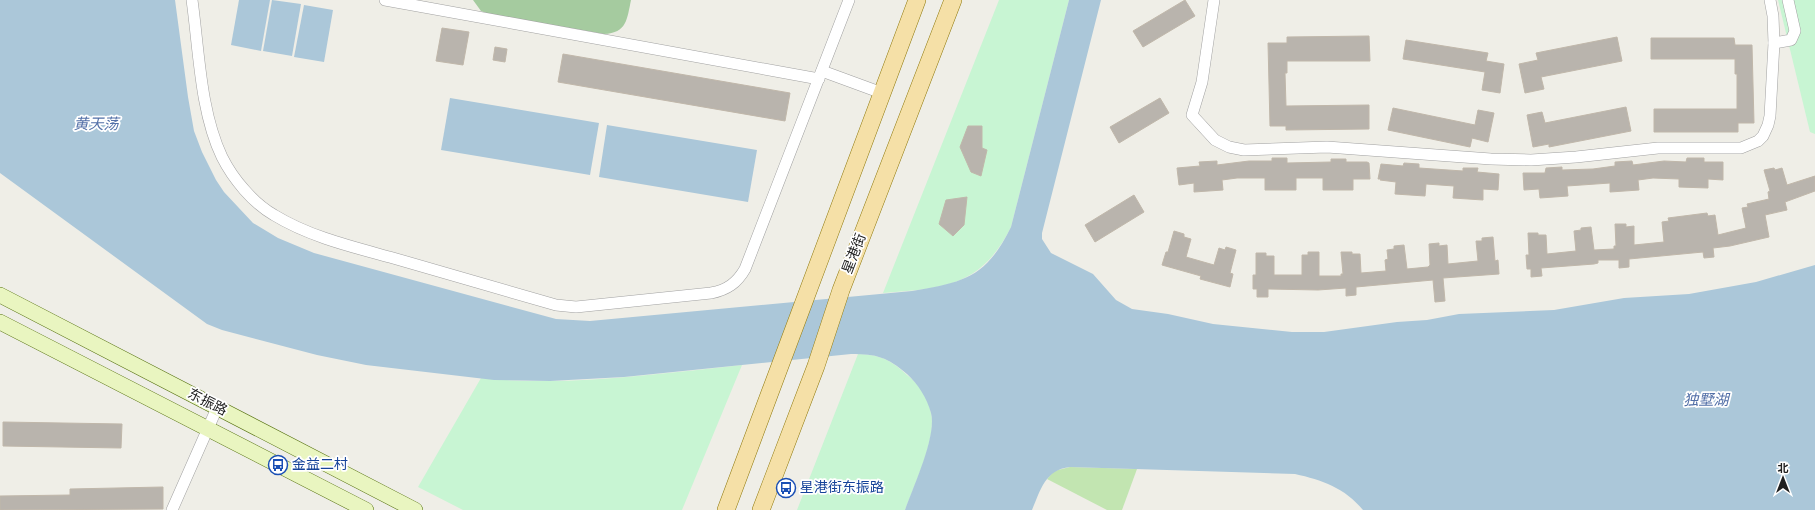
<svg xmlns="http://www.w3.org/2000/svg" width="1815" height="510" font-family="Overpass,'Noto Sans SC',sans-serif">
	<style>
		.grass { fill: #c2e5b1 }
		.forest { fill: #a5cb9f }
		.park { fill: #c8f5d3 }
		.water { fill: #abc7d9 }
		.building { fill: #b9b4ad; stroke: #c0b7aa }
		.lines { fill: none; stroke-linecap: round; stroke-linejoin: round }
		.street-casing { stroke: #a1a1a1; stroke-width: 12 }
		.secondary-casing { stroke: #55700e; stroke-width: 16 }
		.primary-casing { stroke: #8f790c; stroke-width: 18 }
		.street { stroke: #fff; stroke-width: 11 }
		.secondary { stroke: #e9f5c0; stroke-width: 15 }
		.primary { stroke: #f5e0a7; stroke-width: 17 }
		.labels { text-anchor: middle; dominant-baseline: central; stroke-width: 3.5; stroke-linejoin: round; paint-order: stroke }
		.street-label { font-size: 14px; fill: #202020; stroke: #fff }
		.transit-label { font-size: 14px; fill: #164399; stroke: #fff; text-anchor: start }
		.water-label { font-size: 15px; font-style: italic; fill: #5370a8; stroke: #fff }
	</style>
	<rect width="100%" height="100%" fill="#efeee7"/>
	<path class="grass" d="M1070,467l67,2 -15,41h-15l-60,-31 7,-8z"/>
	<path class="forest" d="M473,0h158c-4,19 -4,33 -27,34l-115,-20 -8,-3z"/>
	<g class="park">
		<path d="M999,0h70l-58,227c-30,60 -67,61 -128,66z"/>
		<path d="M1778,0h37v134l-5,-2z"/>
		<path d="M858,354c23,1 33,6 49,21 12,9 21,23 24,38 6,24 -17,73 -26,97h-108z"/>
		<path d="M742,365l-60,145h-219l-45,-23 63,-109c86,9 175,-4 261,-13z"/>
	</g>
	<g class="water">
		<path d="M0,0h175l13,97 6,34 8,21 14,28 8,12 29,31 25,15 36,15 242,66 34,2 322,-30c52,-9 74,-13 99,-64l58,-227h32l-59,233v6l9,14 42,21 23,26 16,9 36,5 45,10 79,8h32l73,-10 30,-2 32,-6 95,-4 70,-12 65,-4 67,-12 59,-17v245h-452c-18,-22 -41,-30 -68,-36l-225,-7c-25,3 -29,22 -38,43h-127c8,-23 32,-74 26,-97 -4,-15 -13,-29 -24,-39 -20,-17 -30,-20 -56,-20l-227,23 -74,4 -56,-1 -128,-15 -49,-10 -95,-25 -15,-6 -207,-151z"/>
		<path d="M239,0h31l-9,51 -30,-6z"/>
		<path d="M272,0l29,4 -9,52 -29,-5z"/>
		<path d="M304,5l29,5 -9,52 -30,-5z"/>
		<path d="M450,98l149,25 -9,52 -149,-25z"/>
		<path d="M607,125l150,25 -9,52 -149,-25z"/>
	</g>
	<g class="building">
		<path d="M1185,0l10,16 -52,31 -10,-16z"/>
		<path d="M442,28l27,4 -6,33 -27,-4z"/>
		<path d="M1369,36l1,25h-83v12h-2l1,33 83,-1v24l-83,1v-4h-16l-2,-83h19v-6z"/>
		<path d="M1617,37l5,24 -81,16 3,12 -19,4 -6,-29 19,-4 -2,-7z"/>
		<path d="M1651,38h83l1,7h17l2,78h-16v9h-84v-23h83v-35h-2v-15h-84z"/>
		<path d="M1406,40l82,13 -2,8 18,3 -4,29 -18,-3 3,-18 -82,-13z"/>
		<path d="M495,47l12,2 -2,13 -12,-2z"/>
		<path d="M563,54l227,39 -5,28 -227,-39z"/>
		<path d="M1160,98l9,15 -50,30 -9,-16z"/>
		<path d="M1626,107l5,24 -82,16v-3l-16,3 -6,-32 15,-3 3,11z"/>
		<path d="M1393,108l82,17 3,-15 16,3 -6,29 -16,-4 -2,9 -82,-17z"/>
		<path d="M968,126h14v22l5,2 -6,26 -10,-4 -11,-25z"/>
		<path d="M1272,158h15v5l44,-1v-3h15v3h21l2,1 1,16h-17v11h-30v-12h-27v12h-31v-12h-28l-15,2 1,10 -29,2v-9l-15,2 -2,-17 23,-2 -1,-4 18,-1v4l32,-4h23z"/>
		<path d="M1687,158h17v4h19v18l-15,-1v9l-29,-1v-8l-26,-1 -15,2 1,10 -29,2v-9l-43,3 1,10 -28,2 -1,-9 -15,1 -1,-17h22l1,-5 16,-1v3l31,-1 22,-3v-4l17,-1 1,4 31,-4 22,1z"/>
		<path d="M1404,163l15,1v4l44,3v-3h15l-1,4 22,2 -1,16 -15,-1v11l-30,-2 1,-12 -28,-2 -1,12 -30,-2 1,-12 -16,-2 1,-1h-3l3,-15 22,2z"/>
		<path d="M1774,168l1,2 7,-2 5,17 28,-9v15l-30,11 2,8 -22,5 4,22 -39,9 -17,2 1,9 -10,1 -1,-6 -74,7v8l-10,1v-8h-21v3l-4,1 -53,4 1,8 -11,1v-8h-4l-1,-14h3l-1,-22h10v2h8l1,19 29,-3 -2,-20 7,-1v-2l10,-1 3,23 20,-1v-3h2l-1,-22h11v3l8,-1v19l30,-3 -2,-20 7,-1 -1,-3 39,-5 1,3 7,-1 3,20 28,-7 -4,-20 6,-1 -1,-3 22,-5 -1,-7 2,-1 -6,-21z"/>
		<path d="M1134,195l10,17 -49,30 -10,-17z"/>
		<path d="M967,197l-3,28 -11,11 -14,-12 7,-24z"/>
		<path d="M1174,231l10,3v3l7,2 -5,18 28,8 5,-17 6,2 1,-3 10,3 -6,23 3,1 -3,13 -30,-8 1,-3 -39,-11 4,-13h2z"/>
		<path d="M1493,237l2,24 3,-1 1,14 -56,4 2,23 -10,1 -2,-22 -77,7v8l-10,1v-8l-28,2 -50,-1v8h-11v-8h-4v-14h3v-22h10v3h8v19h28v-20h6v-3h11v24h22v-2h2l-2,-22h11v2h8l1,19 25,-2 -1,-11 3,-1 -1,-9 7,-1v-3l10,-1 3,24 21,-2 2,-2 -1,-21 10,-1v3l8,-1 1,19 30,-3 -2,-20h6v-3z"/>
		<path d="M3,422l119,2 -1,24 -118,-2z"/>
		<path d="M163,487v22l-163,1v-14l70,-1v-6z"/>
	</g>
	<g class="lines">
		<g class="street-casing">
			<g id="street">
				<path d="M192,0c7,50 8,111 30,157 11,22 31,46 52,58 36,22 79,32 119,43 54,16 109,31 163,47l20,2 135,-14c16,-3 26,-10 34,-24l104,-269"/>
				<path d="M385,0l434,79"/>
				<path d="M1214,0l-12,82 -10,33 23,25 14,7 15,3 83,-3 164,12 40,1 45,-3 82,-9h83l17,-7 5,-5 5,-11 2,-9 4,-73 17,-3 4,-9 -7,-31"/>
				<path d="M1770,0l3,16 1,27"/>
				<path d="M822,71l60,22"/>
				<path d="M172,510l45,-102"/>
			</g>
		</g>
		<g class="secondary-casing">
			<g id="secondary">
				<path d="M0,295l415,215"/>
				<path d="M0,322l366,188"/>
			</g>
		</g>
		<g class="primary-casing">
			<g id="primary">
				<path d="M726,510l191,-510"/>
				<path d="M761,510l55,-144 25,-76 112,-290"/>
			</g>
		</g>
		<use href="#street" class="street"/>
		<use href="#secondary" class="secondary"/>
		<use href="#primary" class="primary"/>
	</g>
	<defs>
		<g id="bus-ring" transform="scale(1)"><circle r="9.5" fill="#fff" stroke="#1a4fb4" stroke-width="1.5"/><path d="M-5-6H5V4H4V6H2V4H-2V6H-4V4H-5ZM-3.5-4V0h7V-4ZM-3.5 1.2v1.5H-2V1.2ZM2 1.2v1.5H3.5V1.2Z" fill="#1a4fb4"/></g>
	</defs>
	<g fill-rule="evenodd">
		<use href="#bus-ring" x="278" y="465"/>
		<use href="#bus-ring" x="786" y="488"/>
	</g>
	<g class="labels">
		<g class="street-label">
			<text transform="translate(855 254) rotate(-69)">星港街</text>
			<text transform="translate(207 403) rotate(27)">东振路</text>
		</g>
		<g class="transit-label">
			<text x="292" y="465">金益二村</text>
			<text x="800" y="488">星港街东振路</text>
		</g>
		<g class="water-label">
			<text x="96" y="125">黄天荡</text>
			<text x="1706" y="401">独墅湖</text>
		</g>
	</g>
	<g transform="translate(1783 478)" stroke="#ffffff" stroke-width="3" paint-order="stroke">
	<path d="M0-3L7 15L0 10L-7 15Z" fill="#202020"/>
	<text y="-6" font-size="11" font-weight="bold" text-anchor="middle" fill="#202020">北</text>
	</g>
</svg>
